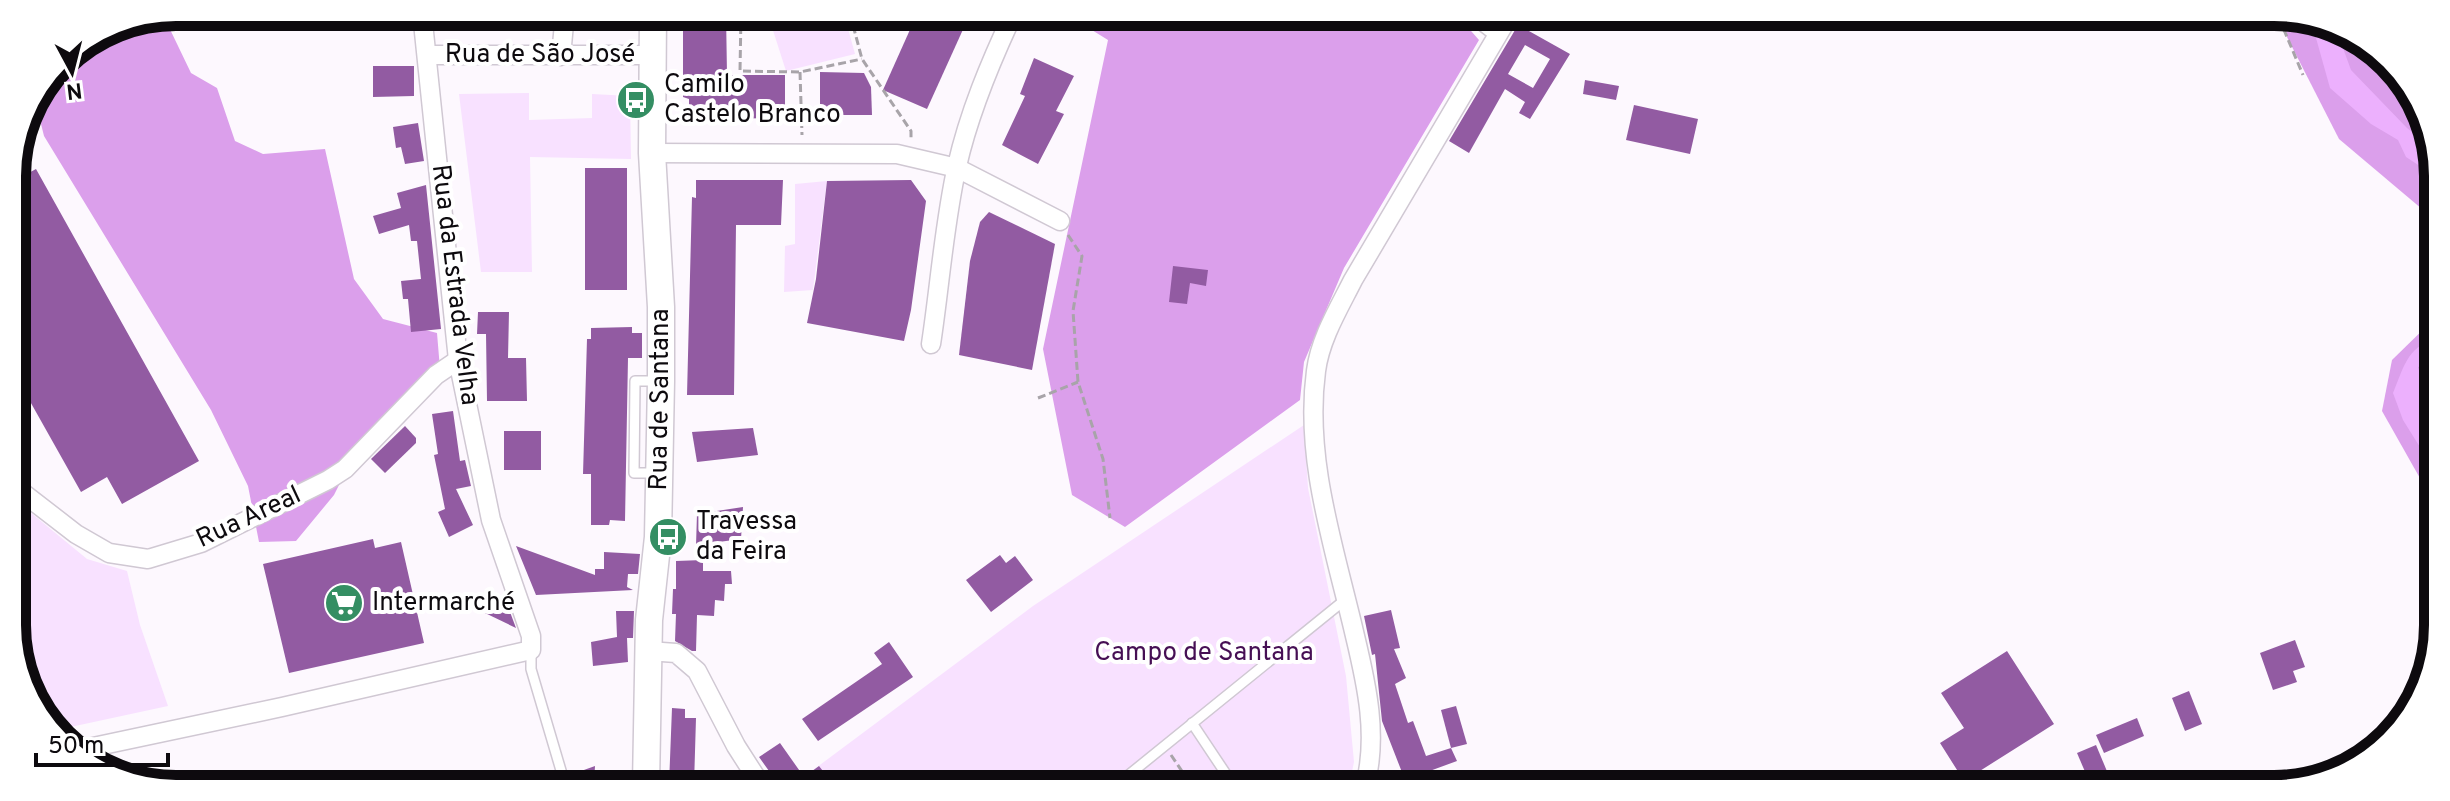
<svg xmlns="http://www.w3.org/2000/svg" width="2450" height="801" font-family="Overpass,sans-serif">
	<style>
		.green { fill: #f8e1ff }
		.forest { fill: #db9feb }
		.water { fill: #ecb0fd }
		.building { fill: #925ba2; fill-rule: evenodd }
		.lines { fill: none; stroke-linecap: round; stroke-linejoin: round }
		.lane-casing { stroke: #d0c8d3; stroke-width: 12 }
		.street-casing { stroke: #d0c8d3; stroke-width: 21 }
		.secondary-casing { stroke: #d0c8d3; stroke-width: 29 }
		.path { stroke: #a8a4a9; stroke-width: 3; stroke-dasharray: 8 4; stroke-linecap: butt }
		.lane { stroke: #fff; stroke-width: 9 }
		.street { stroke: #fff; stroke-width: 18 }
		.secondary { stroke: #fff; stroke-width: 26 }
		.labels { text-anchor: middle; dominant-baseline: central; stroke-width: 8; stroke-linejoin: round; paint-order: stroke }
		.street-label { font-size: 26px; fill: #0d0a0e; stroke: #fff }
		.poi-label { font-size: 26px; fill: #0d0a0e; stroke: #fff; text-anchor: start }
		.park-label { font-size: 26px; fill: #460f54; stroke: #fff }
		.rim { fill: none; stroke: #0d0a0e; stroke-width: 10 }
	</style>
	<rect width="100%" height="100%" fill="#fdf8fe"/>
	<g class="green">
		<path d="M798,14h46l11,40 -69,17 -16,-50z"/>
		<path d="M529,93v27l63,-2v-24l38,2 1,63 -101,-2 2,115h-51l-22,-178z"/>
		<path d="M827,181l-14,109 -29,2 1,-46 10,-2v-60z"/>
		<path d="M1304,425l4,63 38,188 8,86 -5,24 -556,-1 240,-179z"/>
		<path d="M14,499l73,60 40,12 13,54 28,81 -116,25 -37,-74z"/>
	</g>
	<g class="forest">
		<path d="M1066,14l391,1 22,25 -135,228 -40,94 -4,38 -175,127 -53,-32 -29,-146 65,-309z"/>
		<path d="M160,15l6,6 25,52 26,15 18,53 28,13 62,-5 29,130 29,40 54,14 3,36 -86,86 -20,40 -38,46 -37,1 -11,-56 -37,-76 -167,-274 -10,-40 26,-36 54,-36z"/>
		<path d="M2284,18h33l56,35 34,34 28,57v76l-96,-81 -52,-102z"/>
		<path d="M2434,319l-1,174 -12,-13 -39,-69 10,-51z"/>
	</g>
	<g class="water">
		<path d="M2315,18l21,11 15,41 56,58 28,22v26l-29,-19 -8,-17 -27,-16 -41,-36 -14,-50z"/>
		<path d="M2434,341v20l-16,6 5,18 11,18 -1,65 -30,-48 -10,-27c9,-21 15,-49 41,-52z"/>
	</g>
	<g class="building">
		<path d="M683,13h43l1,62h58v43l-96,1v-20l-6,-2z"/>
		<path d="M917,14h53l-43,95 -44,-19z"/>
		<path d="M1518,25l52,29 -40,65 -11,-6 6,-11 -20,-13 -36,64 -20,-12zM1525,45l25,14 -17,29 -25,-14z"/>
		<path d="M1034,58l40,18 -18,35 8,3 -26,50 -36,-19 23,-49 -5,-2z"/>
		<path d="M373,66h41v30l-41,1z"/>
		<path d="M820,72l44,1 7,14 1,28h-52z"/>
		<path d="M1585,80l34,6 -3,14 -33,-6z"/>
		<path d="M1634,105l64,14 -8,35 -64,-14z"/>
		<path d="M418,123l6,38 -19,3 -4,-17 -5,1 -3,-21z"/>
		<rect x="585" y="168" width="42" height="122"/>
		<path d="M36,169l163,292 -77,43 -15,-27 -26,15 -54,-96 -13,8 -2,-222z"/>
		<path d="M696,180h87l-2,45h-45l-2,170h-47l5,-198 4,1z"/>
		<path d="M911,180l15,21 -15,109 -7,31 -97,-18 9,-44 11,-98z"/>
		<path d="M426,185l15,144 -30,3 -3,-33h-5l-2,-18 20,-2 -4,-38h-6l-2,-16 -30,9 -6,-18 28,-8 -4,-15z"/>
		<path d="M989,212l66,32 -23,126 -73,-15 11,-94 10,-39z"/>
		<path d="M1173,266l35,4 -2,16 -16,-3 -3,21 -18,-2z"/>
		<path d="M478,312h31l-1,46h18l1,43h-40l-1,-67h-9z"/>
		<path d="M632,327v6h10v25h-14l-3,163 -15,-1 -1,5h-18v-51h-8l4,-135h4v-11z"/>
		<path d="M453,411l7,50 5,-1 6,26 -15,3 17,36 -24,12 -11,-25 7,-3 -11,-54 4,-1 -6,-40z"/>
		<path d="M405,426l11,12v5l-31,30 -14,-14z"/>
		<path d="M753,428l5,27 -61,7 -5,-30z"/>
		<rect x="504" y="431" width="37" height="39"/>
		<path d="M743,507l-2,32 -45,6 1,-31z"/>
		<path d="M373,539l2,9 26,-6 23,101 -135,30 -26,-109z"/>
		<path d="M516,546l79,29v-6h9v-17l36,2 -2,20h-10l-1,13 6,3 -97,5z"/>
		<path d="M1000,555l6,8 9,-7 18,24 -42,32 -25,-32z"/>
		<path d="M703,560v11h28l1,13h-7l-1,17 -9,-1 -1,16 -17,-1 -1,36h-4l-17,-10 1,-27h-4l1,-25h3v-28z"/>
		<path d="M1391,610l9,38 -6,1 12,29 -11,6 13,39 5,-2 13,35 25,-8 6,13 -52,19 -23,-59 -7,-67 -3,1 -8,-39z"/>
		<path d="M616,611h18l-1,27h-6l1,24 -35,4 -2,-24 26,-5z"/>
		<path d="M510,612l6,16 -31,-15z"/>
		<path d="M2295,640l10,27 -12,4 4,11 -24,8 -13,-37z"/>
		<path d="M889,642l24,35 -95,64 -16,-22 80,-55 -8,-11z"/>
		<path d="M2007,651l47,73 -90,57 -24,-38 24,-15 -23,-35z"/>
		<path d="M2189,691l13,33 -17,7 -13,-33z"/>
		<path d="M1456,706l11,38 -16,4 -10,-38z"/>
		<path d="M672,708l13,1v9h11l-2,67h-25z"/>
		<path d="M2137,718l7,18 -40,17 -8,-18z"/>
		<path d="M780,743l24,34 15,-11 15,19h-55l-20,-28z"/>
		<path d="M2096,745l18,43h-22l-15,-35z"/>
		<path d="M595,766l-1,18h-22l-2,-9z"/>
	</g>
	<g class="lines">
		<g class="lane-casing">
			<g id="lane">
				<path d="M655,473h-21l1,-92h24"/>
				<path d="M531,650v19l34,115"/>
				<path d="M1192,723l42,63"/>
				<path d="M1115,786l231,-187"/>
			</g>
		</g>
		<g class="street-casing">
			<g id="street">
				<path d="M1475,15l23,18"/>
				<path d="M427,55h226"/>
				<path d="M561,56l4,-43"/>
				<path d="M652,153l245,1 60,14 103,53"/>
				<path d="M931,344c9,-59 13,-120 26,-178 12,-53 33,-103 56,-152"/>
				<path d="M14,486l62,48 33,19 39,6 53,-16 127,-63 17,-11 91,-94 22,-15"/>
				<path d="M648,651l28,2 21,18 39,75 25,39"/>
				<path d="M79,750l203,-43 249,-57v-14l-40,-116 -33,-160 -36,-347"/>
				<path d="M1365,786c13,-50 2,-100 -10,-150 -20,-87 -51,-176 -39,-265 4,-32 23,-63 37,-91l156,-264"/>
			</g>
		</g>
		<g class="secondary-casing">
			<g id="secondary">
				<path id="s1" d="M646,785l3,-165 9,-83 3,-156v-74l-9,-154 1,-140"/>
			</g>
		</g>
		<g class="path">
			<path d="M741,14l-1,57 60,1 62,-13"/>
			<path d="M850,14l12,45 49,72v7"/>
			<path d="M2279,18l24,57"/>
			<path d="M2282,25l19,-7"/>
			<path d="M2378,56l3,6 25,24"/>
			<path d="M800,72l2,63"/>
			<path d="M1068,235l14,21 -9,55 5,71 25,77 7,59"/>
			<path d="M1038,398l40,-16"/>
			<path d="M1171,755l21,31"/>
			<path d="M1144,777l6,9"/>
		</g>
		<use href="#lane" class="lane"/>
		<use href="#street" class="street"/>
		<use href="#secondary" class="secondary"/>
	</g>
	<defs>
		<g id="bus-disc" transform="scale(2)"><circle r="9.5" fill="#348e63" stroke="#fff"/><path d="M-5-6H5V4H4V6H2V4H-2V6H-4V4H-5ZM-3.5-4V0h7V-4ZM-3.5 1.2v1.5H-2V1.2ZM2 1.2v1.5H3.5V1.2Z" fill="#fff"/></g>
		<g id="supermarket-disc" transform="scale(2)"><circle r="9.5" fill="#348e63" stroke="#fff"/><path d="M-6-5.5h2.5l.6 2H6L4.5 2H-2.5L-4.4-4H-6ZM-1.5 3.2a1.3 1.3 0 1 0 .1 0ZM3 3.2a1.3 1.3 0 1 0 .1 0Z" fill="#fff"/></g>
	</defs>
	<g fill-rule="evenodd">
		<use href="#bus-disc" x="636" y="100"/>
		<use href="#bus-disc" x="668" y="537"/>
		<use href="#supermarket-disc" x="344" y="603"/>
	</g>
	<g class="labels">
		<g class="street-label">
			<text x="540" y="55">Rua de São José</text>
			<text transform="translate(454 285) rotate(83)">Rua da Estrada Velha</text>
			<text stroke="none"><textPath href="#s1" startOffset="386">Rua de Santana</textPath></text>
			<text transform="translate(249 518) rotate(-25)">Rua Areal</text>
		</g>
		<g class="poi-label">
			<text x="664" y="85">Camilo<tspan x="664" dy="30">Castelo Branco</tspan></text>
			<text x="696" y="522">Travessa<tspan x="696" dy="30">da Feira</tspan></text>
			<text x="372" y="603">Intermarché</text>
		</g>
		<g class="park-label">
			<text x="1204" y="653">Campo de Santana</text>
		</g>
	</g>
	<path d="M0 0H2450V801H0ZM176 26H2274A150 150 0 0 1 2424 176V625A150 150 0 0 1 2274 775H176A150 150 0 0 1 26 625V176A150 150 0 0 1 176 26Z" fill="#fff" fill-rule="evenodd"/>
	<path class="rim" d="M176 26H2274A150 150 0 0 1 2424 176V625A150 150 0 0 1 2274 775H176A150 150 0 0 1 26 625V176A150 150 0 0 1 176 26Z"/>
	<g transform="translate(72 72) rotate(173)" stroke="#ffffff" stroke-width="6" paint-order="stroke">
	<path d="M0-6L14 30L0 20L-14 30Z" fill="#0d0a0e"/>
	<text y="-12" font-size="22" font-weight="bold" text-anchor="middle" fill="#0d0a0e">N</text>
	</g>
	<path d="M36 753v12h132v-12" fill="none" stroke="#0d0a0e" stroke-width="4"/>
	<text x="48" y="753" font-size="24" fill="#0d0a0e" stroke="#ffffff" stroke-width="6" paint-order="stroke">50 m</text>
</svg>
